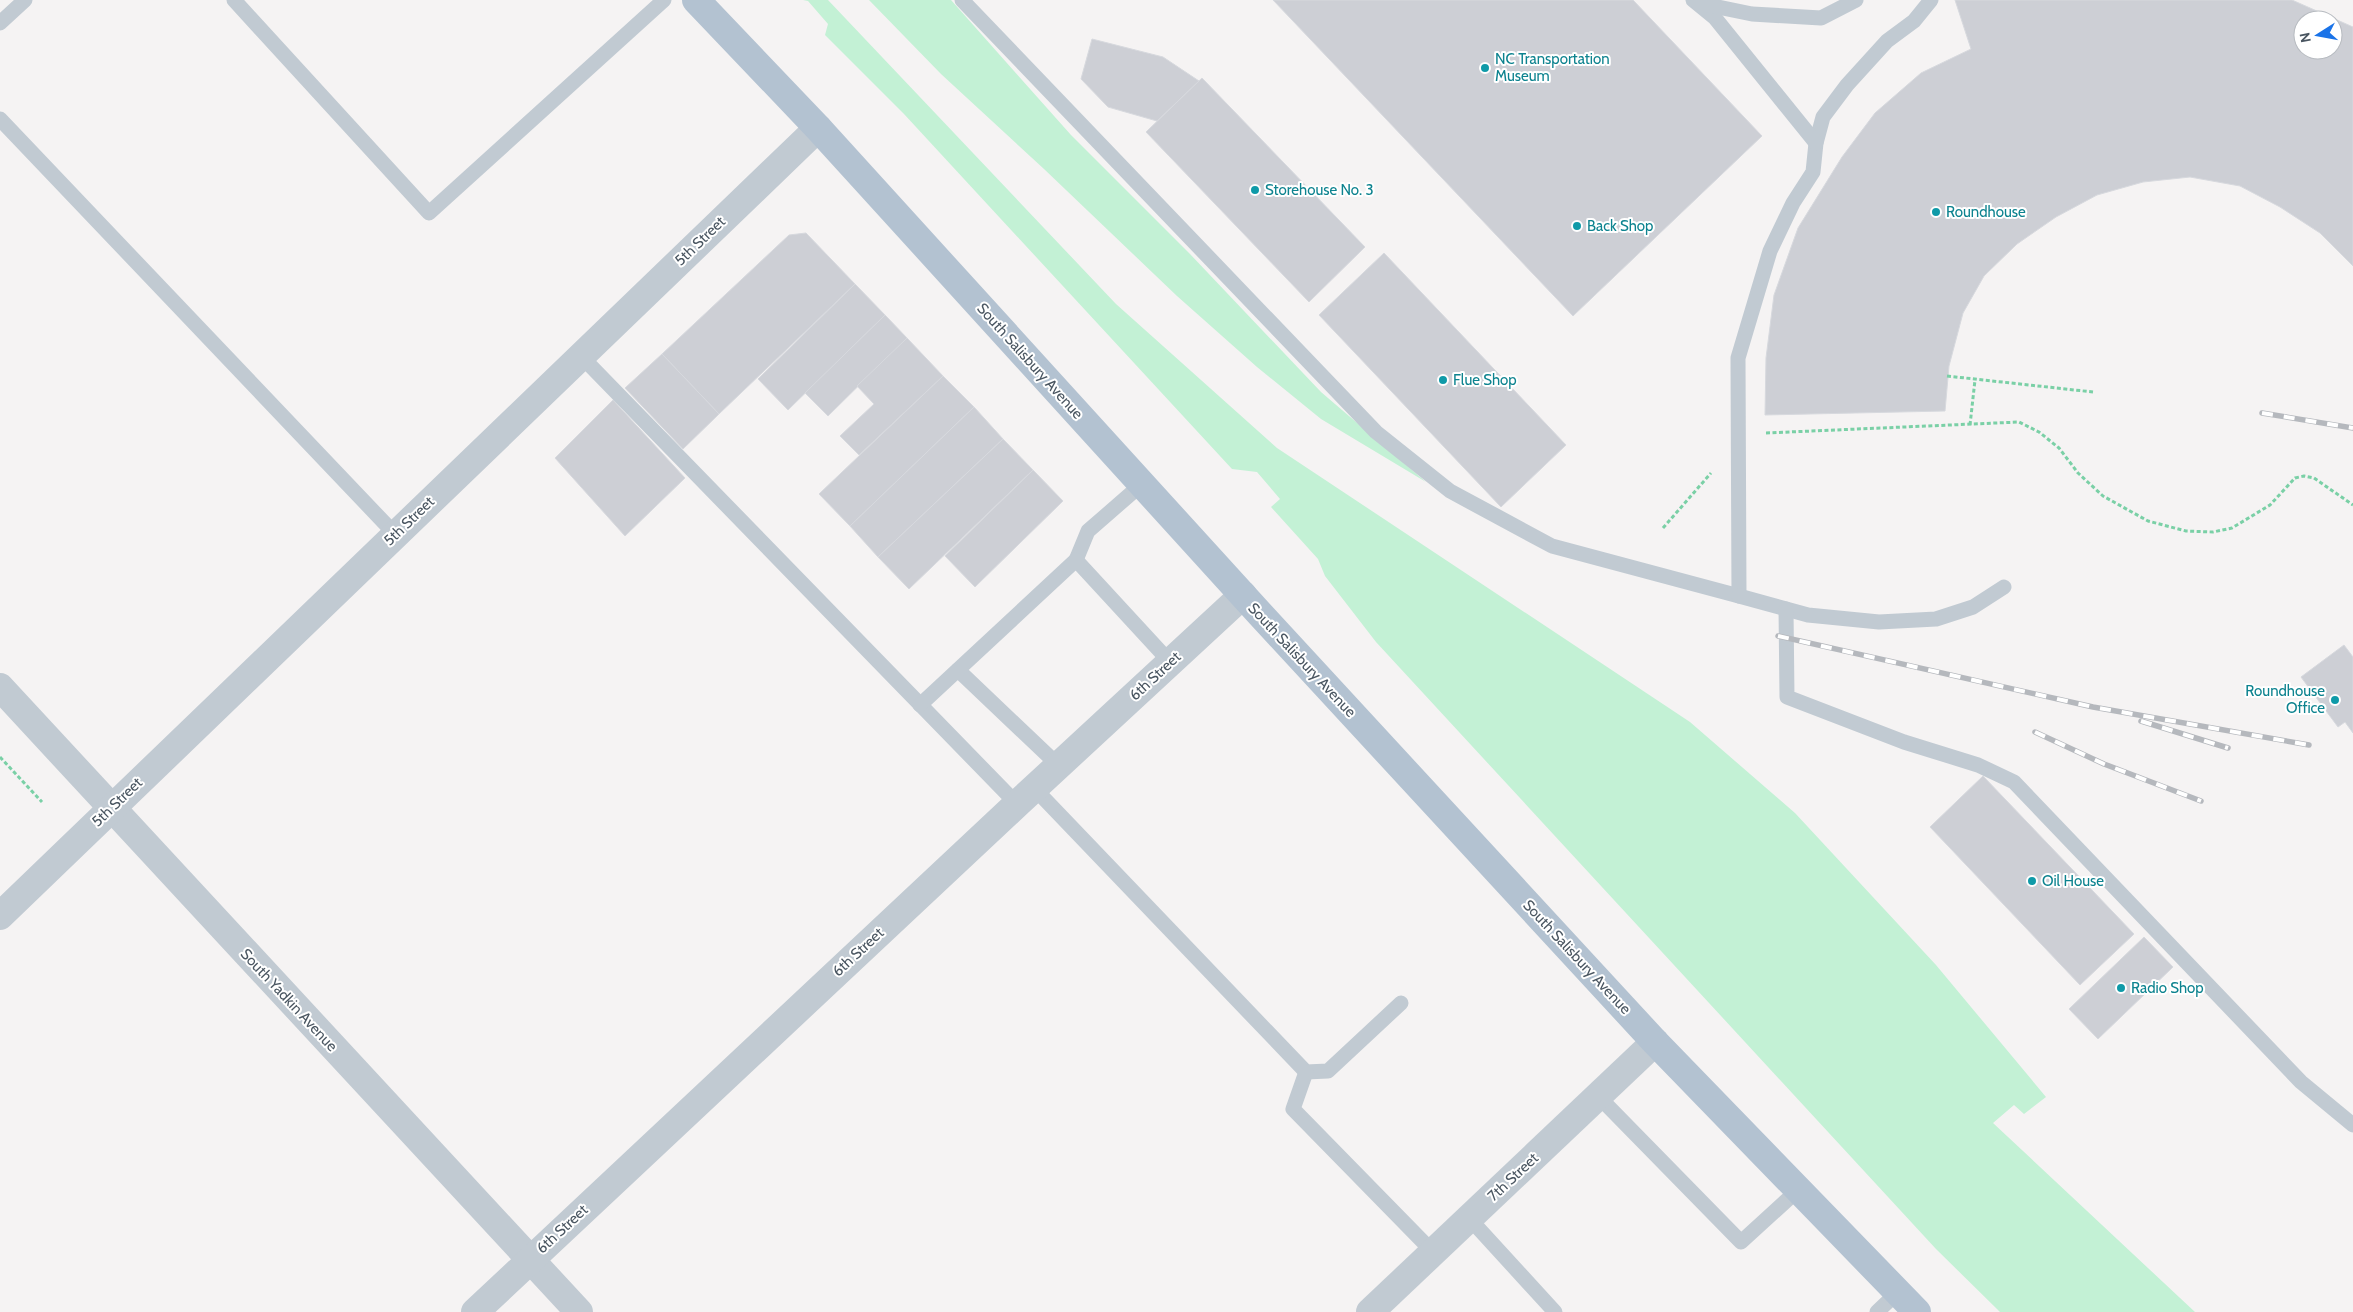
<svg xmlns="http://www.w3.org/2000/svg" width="2353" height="1312" font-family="Cabin,sans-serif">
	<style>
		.green { fill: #c3f1d5 }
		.building { fill: #cdcfd5; stroke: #d7d9de; fill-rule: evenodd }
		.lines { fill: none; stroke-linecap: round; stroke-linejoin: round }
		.path { stroke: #7ad0a6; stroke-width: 3; stroke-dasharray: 4 2.5; stroke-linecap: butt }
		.service { stroke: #c1cad2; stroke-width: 15 }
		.minor { stroke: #c1cad2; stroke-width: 28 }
		.tertiary { stroke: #c1cad2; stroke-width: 28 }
		.primary { stroke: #b3c2d1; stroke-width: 28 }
		.rail-casing { stroke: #b5b8bd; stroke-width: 5.5 }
		.rail { stroke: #fff; stroke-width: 4; stroke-dasharray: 11; stroke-linecap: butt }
		.culture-dot { fill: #0f9aa8; stroke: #fff; stroke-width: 2 }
		.labels { text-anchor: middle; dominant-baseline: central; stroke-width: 4; stroke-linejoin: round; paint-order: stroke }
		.culture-label { font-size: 15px; fill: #0d838f; stroke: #fff; text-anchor: start }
		.street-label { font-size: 15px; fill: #4a5661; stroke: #fff }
	</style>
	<rect width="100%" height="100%" fill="#f5f3f3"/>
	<g class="green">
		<path d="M803,0h25l288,304 161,144 413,274 105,91 141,152 110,132 -22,17 -10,-9 -21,18 202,189h-195l-3,-3 -61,-60 -560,-607 -51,-66 -7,-17 -47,-52 9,-8 -23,-27 -25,-3 -328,-355 -79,-79 3,-11 -20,-23z"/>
		<path d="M869,0h82l120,135 119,119 131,138 105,90 -105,-63 -64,-52 -80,-71 -133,-127 -103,-95z"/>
	</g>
	<g class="building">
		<path d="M1273,0h360l129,136 -189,180z"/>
		<path d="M1955,0h337l61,27v239l-33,-33 -40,-26 -40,-21 -50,-9 -47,5 -46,13 -41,22 -39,27 -33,32 -21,37 -14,53 -4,45 -180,4 1,-57 8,-63 24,-67 44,-71 33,-44 46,-40 50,-24zM2303,20h30v30h-30z"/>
		<path d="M1092,39l71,18 36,24 -42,40 -49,-14 -27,-28z"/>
		<path d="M1202,78l163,169 -56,55 -163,-170z"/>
		<path d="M806,233l49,51 -136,130 -57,-60 127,-119z"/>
		<path d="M1384,253l182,192 -65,62 -182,-192z"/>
		<path d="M855,284l30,31 -97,95 -30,-31z"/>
		<path d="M885,315l22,23 -79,78 -23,-23z"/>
		<path d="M907,338l36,38 -84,79 -19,-19 34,-32 -17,-18z"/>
		<path d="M662,354l57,60 -36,35 -58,-61z"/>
		<path d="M943,376l31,31 -124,119 -31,-32z"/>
		<path d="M613,400l72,78 -60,58 -70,-78z"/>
		<path d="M974,407l29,32 -125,118 -28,-31z"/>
		<path d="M1003,439l30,31 -124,119 -31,-32z"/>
		<path d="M1033,470l30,31 -88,86 -30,-31z"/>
		<path d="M2344,645l9,12v76l-8,-11 -7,5 -37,-50z"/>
		<path d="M1983,776l151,158 -54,51 -150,-158z"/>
		<path d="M2144,937l29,30 -75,72 -29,-30z"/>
	</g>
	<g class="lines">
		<g class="path">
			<path d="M1947,376l146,16"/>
			<path d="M1970,425l5,-45"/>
			<path d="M1766,433l253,-11 20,10 20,16 19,25 25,23 45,25 38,10 27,1 19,-4 38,-23 25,-27 9,-2 10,2 39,27"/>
			<path d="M1663,528l48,-55"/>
			<path d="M0,757l42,45"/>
		</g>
		<g class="service">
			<path d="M234,0l195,213 235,-213"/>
			<path d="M962,0l414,432 74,59 102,55 187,50 -1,-238 32,-107 23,-48 20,-31 3,-29 7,-26 24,-32 40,-44 27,-20 17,-21"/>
			<path d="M1693,0l22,18 101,125"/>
			<path d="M1698,3l54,11 69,4 35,-18"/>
			<path d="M0,23l25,-23"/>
			<path d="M0,119l395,415"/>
			<path d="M581,356l436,448"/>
			<path d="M1076,560l12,-29 54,-47"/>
			<path d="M1739,596l69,19 71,7 57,-3 37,-12 31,-20"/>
			<path d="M1786,609l1,88 117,45 74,23 36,17 287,300 52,43"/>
			<path d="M958,670l101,96"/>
			<path d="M920,705l156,-145 94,102"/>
			<path d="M1034,788l272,284 22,-1 73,-68"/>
			<path d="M1306,1072l-13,37 140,143"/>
			<path d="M1598,1096l143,146 57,-52"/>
			<path d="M1469,1218l86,94"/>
			<path d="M1877,1312l21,-20"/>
		</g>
		<g class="minor">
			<path d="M0,687l579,625"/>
			<path d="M0,916l818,-788"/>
			<path d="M475,1312l542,-508 226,-209"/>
		</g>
		<path class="tertiary" d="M1370,1312l285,-270"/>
		<path class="primary" d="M696,0l122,128 442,486 395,428 262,270"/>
		<g class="rail-casing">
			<g id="rail">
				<path d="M2262,413l91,15"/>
				<path d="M1778,636l315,71 216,38"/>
				<path d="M2141,721l87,27"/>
				<path d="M2035,732l69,32 97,37"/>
			</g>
		</g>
		<use href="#rail" class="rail"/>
	</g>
	<g class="culture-dot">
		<circle cx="1485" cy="68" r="5"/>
		<circle cx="1255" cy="190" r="5"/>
		<circle cx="1936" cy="212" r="5"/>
		<circle cx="1577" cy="226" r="5"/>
		<circle cx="1443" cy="380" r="5"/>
		<circle cx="2335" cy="700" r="5"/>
		<circle cx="2032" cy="881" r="5"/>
		<circle cx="2121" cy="988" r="5"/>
	</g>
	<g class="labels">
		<g class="culture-label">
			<text x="1495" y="59">NC Transportation<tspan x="1495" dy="17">Museum</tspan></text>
			<text x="1265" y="190">Storehouse No. 3</text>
			<text x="1946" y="212">Roundhouse</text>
			<text x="1587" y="226">Back Shop</text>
			<text x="1453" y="380">Flue Shop</text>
			<text x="2325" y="691" text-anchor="end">Roundhouse<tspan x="2325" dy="17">Office</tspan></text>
			<text x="2042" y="881">Oil House</text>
			<text x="2131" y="988">Radio Shop</text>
		</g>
		<g class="street-label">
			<text transform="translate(700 241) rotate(-44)">5th Street</text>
			<text transform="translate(1030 361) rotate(48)">South Salisbury Avenue</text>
			<text transform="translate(409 521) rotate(-44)">5th Street</text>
			<text transform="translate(1302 660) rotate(47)">South Salisbury Avenue</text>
			<text transform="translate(1155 676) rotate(-43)">6th Street</text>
			<text transform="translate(117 802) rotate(-44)">5th Street</text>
			<text transform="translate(858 952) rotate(-43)">6th Street</text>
			<text transform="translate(1577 957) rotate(47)">South Salisbury Avenue</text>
			<text transform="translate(289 1000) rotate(47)">South Yadkin Avenue</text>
			<text transform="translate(1513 1177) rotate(-43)">7th Street</text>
			<text transform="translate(562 1229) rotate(-43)">6th Street</text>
		</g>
	</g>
	<g transform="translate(2318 35) rotate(259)"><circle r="24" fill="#ffffff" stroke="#b7bbc0"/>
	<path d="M0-4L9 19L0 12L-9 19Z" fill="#1a73e8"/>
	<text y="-8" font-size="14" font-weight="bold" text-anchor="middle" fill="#4a5661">N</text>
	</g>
</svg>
